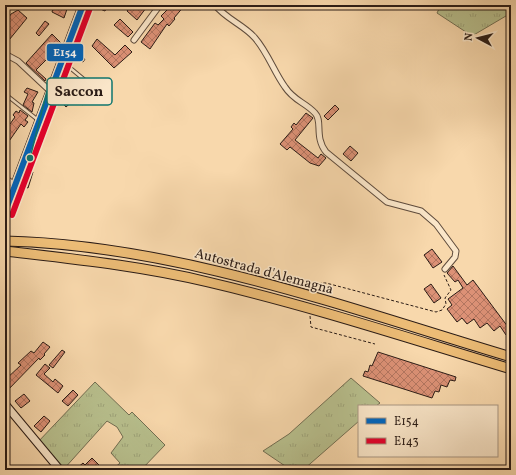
<svg xmlns="http://www.w3.org/2000/svg" width="516" height="475" font-family="Vollkorn,serif">
	<style>
		.grass { fill: url(#grass-tufts); stroke: #726e52 }
		.building { fill: url(#building-cross-hatch); stroke: #2b1c16 }
		.lines { fill: none; stroke-linecap: round; stroke-linejoin: round }
		.service-casing { stroke: #5e4b3c; stroke-width: 4.5 }
		.minor-casing { stroke: #5e4b3c; stroke-width: 7 }
		.secondary-casing { stroke: #2b1c16; stroke-width: 9 }
		.primary-casing { stroke: #2b1c16; stroke-width: 10 }
		.motorway-casing { stroke: #2b1c16; stroke-width: 11 }
		.path { stroke: #2b1c16; stroke-width: 1; stroke-dasharray: 3 2; stroke-linecap: butt }
		.service { stroke: #fae6c9; stroke-width: 2.5 }
		.minor { stroke: #fae6c9; stroke-width: 5 }
		.secondary { stroke: #fae6c9; stroke-width: 7 }
		.primary { stroke: #ecbc76; stroke-width: 8 }
		.motorway { stroke: #ecbc76; stroke-width: 9 }
		.bus-1-casing { stroke: #fae6c9; stroke-width: 9 }
		.bus-2-casing { stroke: #fae6c9; stroke-width: 9 }
		.bus-1 { stroke: #0065bd; stroke-width: 6 }
		.bus-2 { stroke: #e4002b; stroke-width: 6 }
		.labels { text-anchor: middle; dominant-baseline: central; stroke-width: 3; stroke-linejoin: round; paint-order: stroke }
		.street-label { font-size: 14px; fill: #2b1c16; stroke: #fae6c9 }
		.leader { fill: none; stroke: #0f766e; stroke-width: 1.5 }
		.callout-dot { fill: #0f766e; stroke: #fae6c9; stroke-width: 1.5 }
		.callout { fill: #fae6c9; stroke: #0f766e; stroke-width: 1.5 }
		.callout-label { font-size: 15px; text-anchor: middle; font-weight: bold; fill: #2b1c16 }
		.line-badge { stroke: #fae6c9; stroke-width: 1.5 }
		.badge-label { font-size: 11px; text-anchor: middle; font-weight: bold; fill: #fff }
	</style>
	<defs>
		<pattern id="grass-tufts" width="24" height="20" patternUnits="userSpaceOnUse"><rect width="24" height="20" fill="#b8c08e"/><path d="M3 7l-1-3M5 7V3M7 7l1-3M15 17l-1-3M17 17v-4M19 17l1-3" fill="none" stroke="#9ea47a"/></pattern>
		<pattern id="building-cross-hatch" width="8" height="8" patternUnits="userSpaceOnUse"><rect width="8" height="8" fill="#dc9176"/><path d="M0 0l8 8M0 8l8-8" fill="none" stroke="#b37660"/></pattern>
	</defs>
	<rect width="100%" height="100%" fill="#f8d8ac"/>
	<filter id="stains"><feTurbulence type="fractalNoise" baseFrequency=".005" numOctaves="4"/><feColorMatrix values="0 0 0 0 .2 0 0 0 0 .09 0 0 0 0 .02 0 0 0 .5 -.17"/></filter>
	<radialGradient id="worn" r=".72"><stop offset=".6" stop-color="#630" stop-opacity="0"/><stop offset="1" stop-color="#630" stop-opacity=".3"/></radialGradient>
	<g class="grass">
		<path d="M441,5h70v8l-39,23 -35,-23z"/>
		<path d="M351,378l29,25 -4,3h-17v15l-56,49h-12l-28,-19 26,-17z"/>
		<path d="M95,382l34,33 3,-3 33,33 -24,25h-29l8,-7 -9,-10 12,-16 -6,-10 -10,-6 -44,49 -26,-27z"/>
	</g>
	<g class="building">
		<path d="M54,5l14,1 -4,12 -12,-6z"/>
		<path d="M91,5h17l-3,6z"/>
		<path d="M131,5h11l4,3 -9,12 -10,-9z"/>
		<path d="M172,5h13l-11,13 1,1 -6,7 -2,-2 -17,25 -9,-7 14,-19 3,2 6,-6 -3,-3z"/>
		<path d="M18,10l9,8 -22,27v-22l6,-9z"/>
		<path d="M120,19l13,13 -5,5 -14,-12z"/>
		<path d="M45,21l4,3 -10,12 -3,-3z"/>
		<path d="M52,34l10,10 -26,26 10,9 -1,2 -19,-18z"/>
		<path d="M97,39l18,16 10,-10 7,7 -18,16 -22,-22z"/>
		<path d="M72,50l13,9 -2,3 -13,-8z"/>
		<path d="M62,80l13,1 -4,3 15,18 -3,3 -8,-6 -9,8 -9,-10 -2,-2z"/>
		<path d="M27,88l11,4 -6,10 2,1 -2,9 -9,-7 5,-11 -4,-2z"/>
		<path d="M335,105l4,4 -11,11 -4,-4z"/>
		<path d="M20,110l8,6 -3,4 3,2 -4,5 -3,-3 -16,23v-26l5,3 5,-7 -2,-2 3,-4 3,2z"/>
		<path d="M306,113l7,5 -18,22 23,18 3,-4 5,4 -7,8 -9,-3 -20,-16 -3,3 -7,-6 13,-15 -2,-2 3,-4 2,2z"/>
		<path d="M350,146l8,7 -7,8 -8,-7z"/>
		<path d="M27,170l6,2 -5,16 -6,-2z"/>
		<path d="M432,249l10,13 -9,6 -9,-13z"/>
		<path d="M453,266l14,19 6,-5 38,51 -5,4 -6,-9 -6,5 -7,-8 -7,5 -6,-9 -7,5 -5,-6 -5,4 -10,-13 5,-4 -4,-6 15,-11 -5,-8 -3,2 -8,-9z"/>
		<path d="M431,284l10,14 -7,5 -10,-14z"/>
		<path d="M43,342l7,5 -6,7 1,1 -5,5 -1,-2 -34,35v-13l16,-15 -3,-2 13,-12 3,2z"/>
		<path d="M62,350l3,2 -12,16 -4,-3z"/>
		<path d="M378,352l78,25 -1,4 -5,-1 -3,7 -6,-2 -2,7 -4,-1 -3,7 -69,-22 2,-5 3,1 2,-7 2,1z"/>
		<path d="M45,364l5,4 -6,6 9,8 2,-3 8,7 -5,7 -22,-18z"/>
		<path d="M73,390l5,5 -10,11 -6,-5z"/>
		<path d="M24,394l6,7 -9,7 -6,-7z"/>
		<path d="M44,416l6,5 -9,11 -7,-6z"/>
		<path d="M92,458l8,8 -4,4h-21l8,-7 2,2z"/>
	</g>
	<g class="lines">
		<g class="service-casing">
			<g id="service">
				<path d="M63,62l29,24 7,8"/>
				<path d="M5,94l33,26"/>
			</g>
		</g>
		<g class="minor-casing">
			<g id="minor">
				<path d="M215,5c11,14 29,20 40,33 13,15 19,34 30,49 9,14 20,15 30,26 8,8 -1,24 11,39l61,50 34,9 15,13 20,27 -1,6 -10,12"/>
				<path d="M5,10l4,-5"/>
				<path d="M134,40l26,-35"/>
				<path d="M5,54l13,7 32,30"/>
				<path d="M5,178l10,7"/>
			</g>
		</g>
		<g class="secondary-casing">
			<path id="secondary" d="M5,404l55,66"/>
		</g>
		<g class="primary-casing">
			<path id="primary" d="M5,212l78,-207"/>
		</g>
		<g class="motorway-casing">
			<g id="motorway">
				<path d="M5,241c172,4 342,67 506,116"/>
				<path d="M5,251c68,8 137,15 203,31 103,24 203,57 303,87"/>
			</g>
		</g>
		<g class="path">
			<path d="M5,227l3,-9"/>
			<path d="M318,290l3,-7h5l110,29 6,-2 4,-6 -1,-6 6,-8 -7,-15"/>
			<path d="M310,316l1,11 64,17"/>
		</g>
		<use href="#service" class="service"/>
		<use href="#minor" class="minor"/>
		<use href="#secondary" class="secondary"/>
		<use href="#primary" class="primary"/>
		<use href="#motorway" class="motorway"/>
		<g class="bus-1-casing">
			<path id="bus-1" d="M5,212l78,-207"/>
		</g>
		<g class="bus-2-casing">
			<path id="bus-2" d="M12,215l78,-207"/>
		</g>
		<use href="#bus-1" class="bus-1"/>
		<use href="#bus-2" class="bus-2"/>
	</g>
	<g class="labels">
		<g class="street-label">
			<text transform="translate(264 272) rotate(15)">Autostrada d'Alemagna</text>
		</g>
	</g>
	<path class="leader" d="M30 158L47 91"/>
	<circle class="callout-dot" cx="30" cy="158" r="4"/>
	<rect class="callout" x="47" y="78" width="65" height="27" rx="4"/>
	<g class="callout-label">
		<text x="79" y="96">Saccon</text>
	</g>
	<rect class="line-badge" x="46" y="43" width="38" height="19" rx="4" fill="#0065bd"/>
	<g class="badge-label">
		<text x="65" y="56">E154</text>
	</g>
	<rect width="516" height="475" fill="none" stroke="#f8d8ac" stroke-width="20"/>
	<rect x="6" y="6" width="504" height="463" fill="none" stroke="#2b1c16" stroke-width="2"/>
	<rect x="10" y="10" width="496" height="455" fill="none" stroke="#2b1c16"/>
	<rect x="358" y="405" width="140" height="52" fill="#fae6c9" stroke="#a79581"/>
	<rect x="366" y="418" width="20" height="6" fill="#0065bd" stroke="#a79581"/>
	<text x="394" y="425" font-size="12" fill="#2b1c16">E154</text>
	<rect x="366" y="438" width="20" height="6" fill="#e4002b" stroke="#a79581"/>
	<text x="394" y="445" font-size="12" fill="#2b1c16">E143</text>
	<g transform="translate(478 38) rotate(277)" stroke="#fae6c9" stroke-width="3" paint-order="stroke">
	<path d="M0-3L7 15L0 10L-7 15Z" fill="#2b1c16"/>
	<text y="-6" font-size="11" font-weight="bold" text-anchor="middle" fill="#2b1c16">N</text>
	</g>
	<rect width="100%" height="100%" filter="url(#stains)"/>
	<rect width="100%" height="100%" fill="url(#worn)"/>
</svg>
